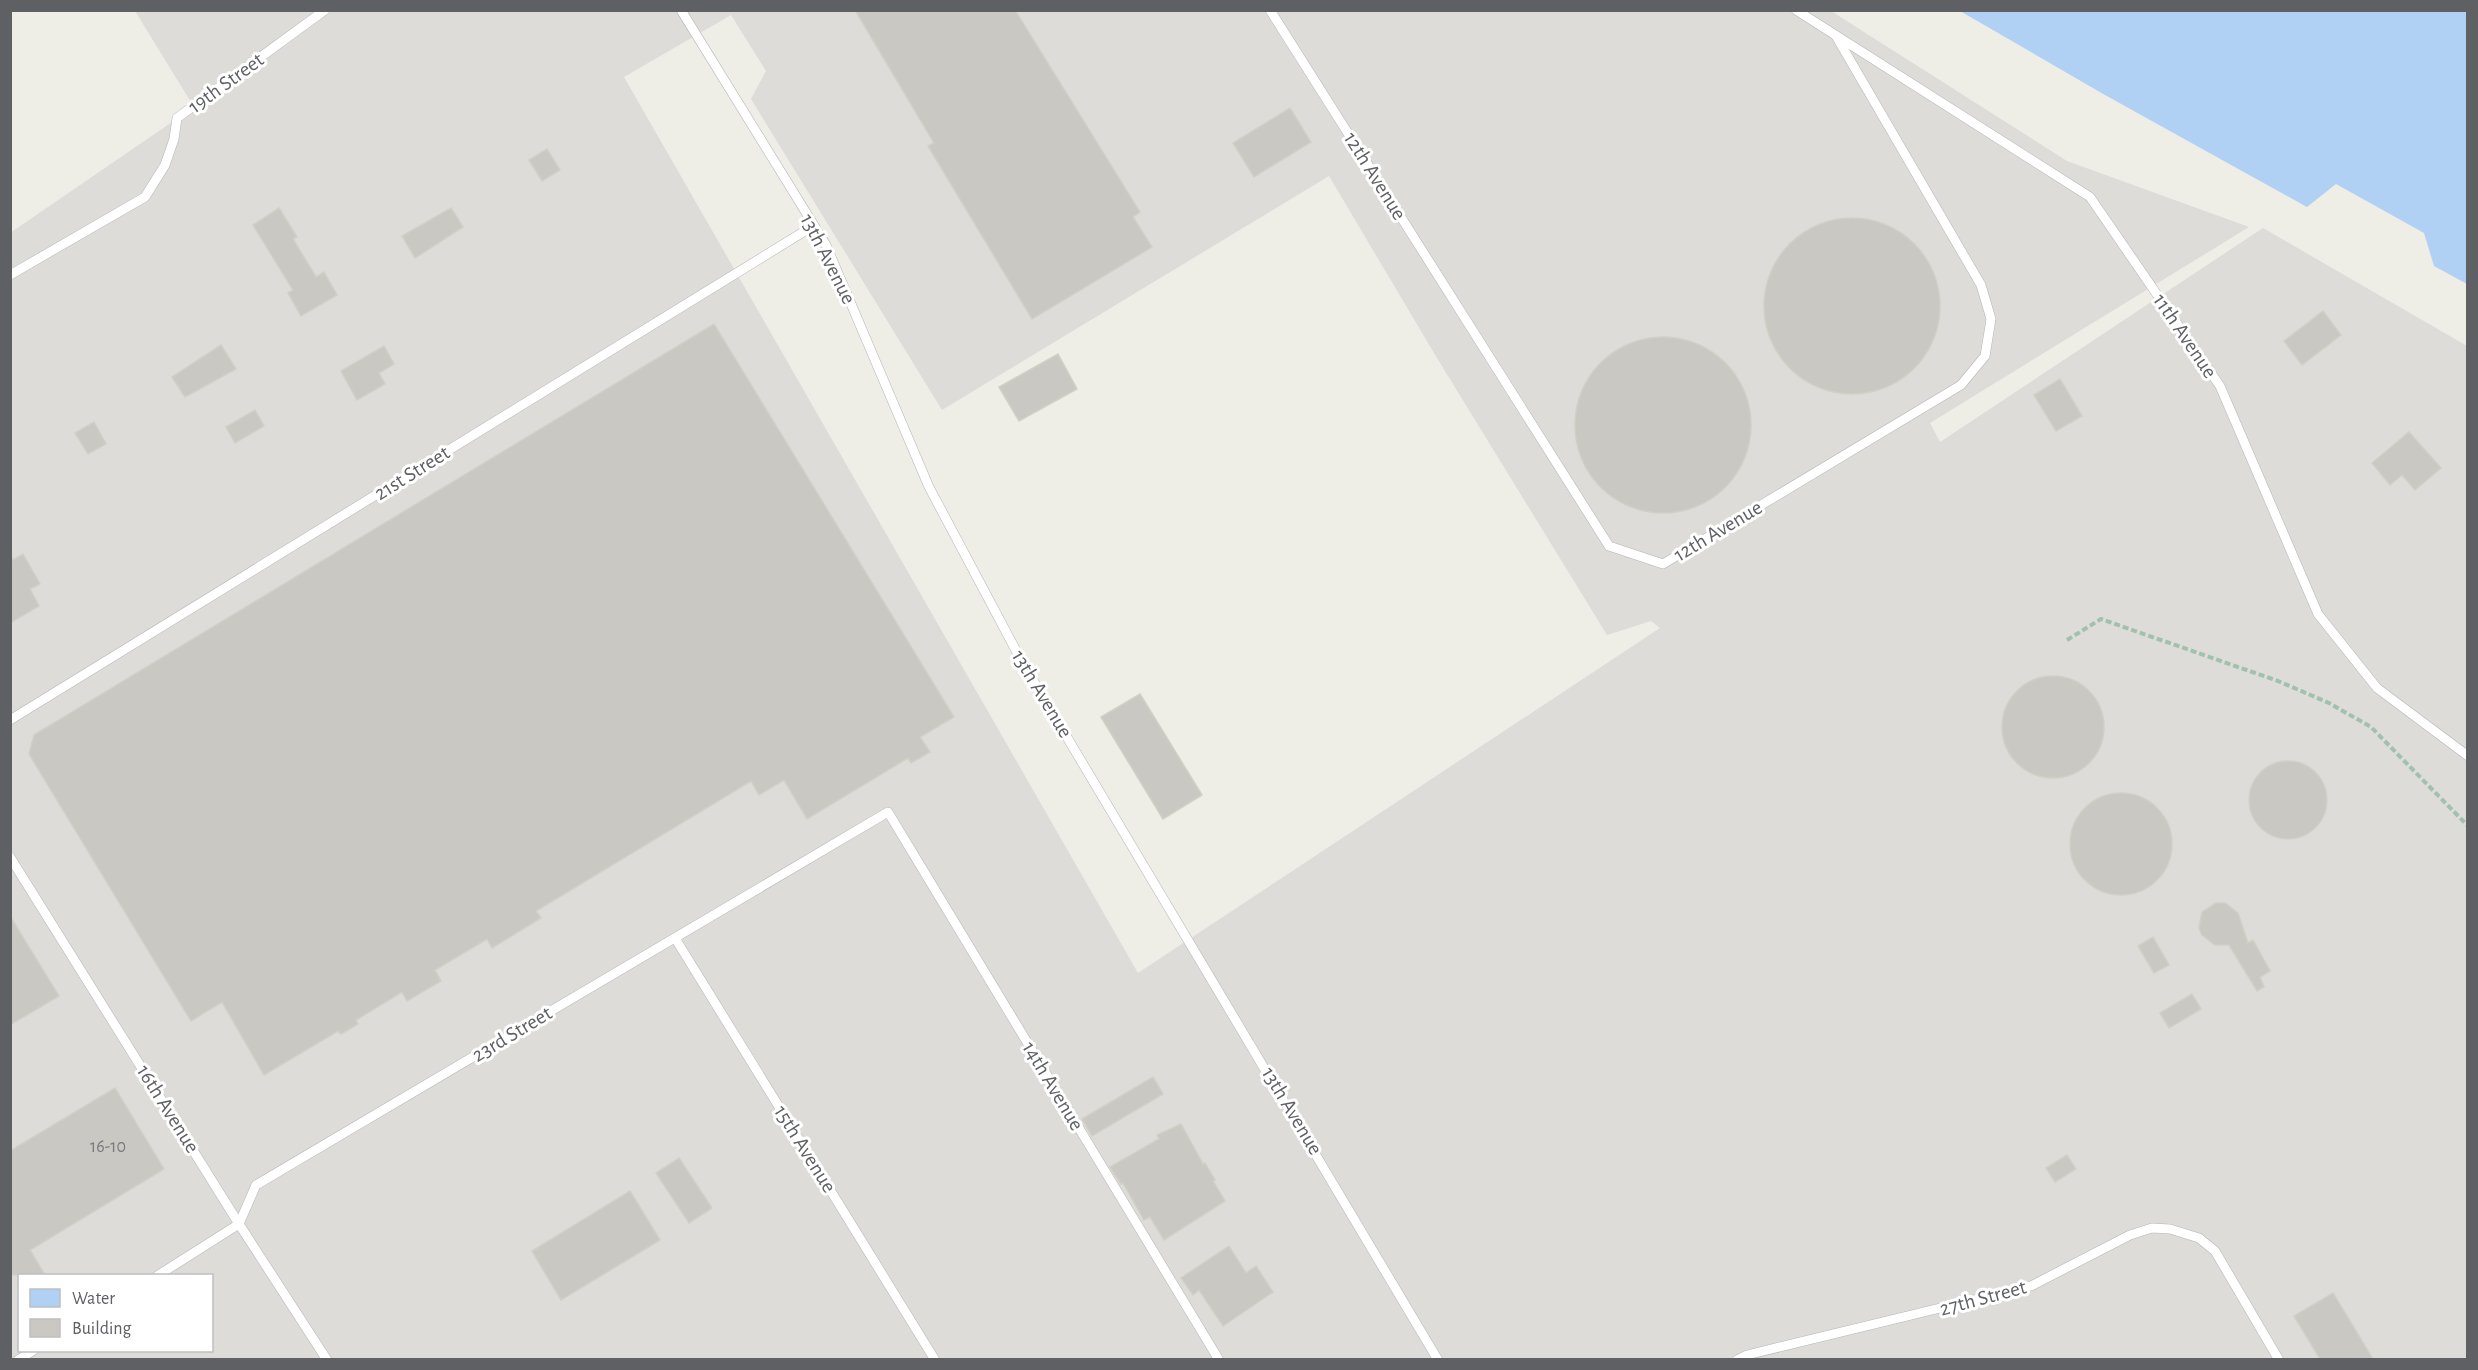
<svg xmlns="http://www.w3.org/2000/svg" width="2478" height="1370" font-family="'Alegreya Sans',sans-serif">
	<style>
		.industrial { fill: #dddcd8; fill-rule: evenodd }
		.water { fill: #b0d0f4 }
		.building { fill: #c9c8c2; stroke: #d2cfc5; stroke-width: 1.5 }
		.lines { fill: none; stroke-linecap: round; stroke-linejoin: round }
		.service-casing { stroke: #b3b5b9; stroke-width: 10 }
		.path { stroke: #a0c2ac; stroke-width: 4; stroke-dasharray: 6 3; stroke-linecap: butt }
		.service { stroke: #fff; stroke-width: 9 }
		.labels { text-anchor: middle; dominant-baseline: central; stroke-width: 6; stroke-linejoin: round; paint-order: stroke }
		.number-label { font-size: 18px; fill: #797a7c }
		.street-label { font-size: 21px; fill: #5e6064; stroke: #fff }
	</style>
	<rect width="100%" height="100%" fill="#eeede6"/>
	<path class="industrial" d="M135,11h1696l236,150 182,66 -319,196 10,19 323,-214 204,118v1013h-2456l-1,-1126 184,-126zM731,15l35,56 -15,28 191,311 387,-234 108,182 170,277 44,-14 9,7 -522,345 -514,-896zM20,1276h192v74h-192z"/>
	<path class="water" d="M1960,11h507v273l-33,-18 -10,-33 -88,-49 -29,23 -202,-112z"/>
	<g class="building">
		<path d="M855,10h160l125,202 -7,5 19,30 -120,72 -104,-173 6,-3z"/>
		<path d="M1290,108l21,34 -57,35 -21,-34z"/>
		<path d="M547,149l13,21 -18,11 -13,-21z"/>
		<path d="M279,208l18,29 -4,2 23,38 8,-5 13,23 -36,21 -13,-23 5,-3 -40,-65z"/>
		<path d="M451,208l12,19 -48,31 -13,-22z"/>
		<circle cx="1852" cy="306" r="88"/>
		<path d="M2323,311l18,24 -39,30 -18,-24z"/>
		<path d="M714,324l240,393 -34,20 10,15 -19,11 -3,-5 -101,61 -23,-39 -25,15 -8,-14 -215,130 5,7 -49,30 -5,-9 -52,31 6,11 -34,20 -5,-9 -46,28 2,4 -17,10 -3,-3 -74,44 -42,-73 -31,19 -162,-267 5,-19z"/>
		<circle cx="1663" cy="425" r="88"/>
		<path d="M221,345l15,24 -51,28 -13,-20z"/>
		<path d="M384,346l10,18 -15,9 6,11 -28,16 -16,-29z"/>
		<path d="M1058,354l19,35 -58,32 -20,-34z"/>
		<path d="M2060,379l22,37 -26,15 -22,-36z"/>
		<path d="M255,410l9,16 -29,17 -9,-16z"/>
		<path d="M94,422l12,22 -18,10 -13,-21z"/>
		<path d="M2409,432l32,36 -26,22 -13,-15 -12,10 -18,-22z"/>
		<path d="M10,554l3,6 10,-6 17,30 -10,5 9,17 -29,17z"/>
		<circle cx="2053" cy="727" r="51"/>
		<path d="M1140,694l62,101 -39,24 -62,-102z"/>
		<circle cx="2288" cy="800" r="39"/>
		<circle cx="2121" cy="844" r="51"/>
		<path d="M2216,903h9l13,10 10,30 5,-3 17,31 -10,6 4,10 -7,4 -28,-46h-14l-13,-10 -3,-7 3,-16z"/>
		<path d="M10,916l49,80 -49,29z"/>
		<path d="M2153,937l16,28 -15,8 -16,-27z"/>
		<path d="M2192,994l9,15 -32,19 -9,-15z"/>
		<path d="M1153,1077l10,17 -71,42 -10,-17z"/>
		<path d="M115,1088l49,81 -134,81 15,25h-35v-124z"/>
		<path d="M1181,1124l22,40 2,-1 10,17 -2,1 12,20 -61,39 -14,-23 -6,3 -21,-37 -2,1 -11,-17 49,-28 -2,-4z"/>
		<path d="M2067,1155l9,14 -21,13 -9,-14z"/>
		<path d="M679,1158l33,50 -23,15 -33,-50z"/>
		<path d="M630,1191l30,49 -99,60 -29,-49z"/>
		<path d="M1229,1246l17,27 10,-7 17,26 -50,34 -24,-36 -6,5 -12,-17z"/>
		<path d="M2333,1293l40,66h-53l-26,-43z"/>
	</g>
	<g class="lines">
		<g class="service-casing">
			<g id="service">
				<path d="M681,10l145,235 103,242 92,173 417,700"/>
				<path d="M1270,10l339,536 54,18 298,-179 24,-29 6,-37 -10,-34 -145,-249"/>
				<path d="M1796,10l294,187 130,189 98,228 59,74 91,68"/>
				<path d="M10,275l135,-78 20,-32 9,-26 3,-21 148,-108"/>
				<path d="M10,720l803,-494"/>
				<path d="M10,857l229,367 88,136"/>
				<path d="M675,938l260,422"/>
				<path d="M157,1276l82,-52 17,-39 632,-373 331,548"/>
				<path d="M18,1360l16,-10"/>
				<path d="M1737,1360l10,-5 284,-69 99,-51 22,-7 18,1 29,9 16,13 64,109"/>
			</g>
		</g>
		<path class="path" d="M2067,640l34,-21 177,62 51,22 42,24 97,99"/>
		<use href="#service" class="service"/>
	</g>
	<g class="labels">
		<g class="number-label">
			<text x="108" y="1147">16-10</text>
		</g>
		<g class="street-label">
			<text transform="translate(226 83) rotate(-36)">19th Street</text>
			<text transform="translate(1375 176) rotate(58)">12th Avenue</text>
			<text transform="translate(828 259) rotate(63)">13th Avenue</text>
			<text transform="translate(2185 336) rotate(56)">11th Avenue</text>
			<text transform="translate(412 473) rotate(-32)">21st Street</text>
			<text transform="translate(1718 531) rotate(-31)">12th Avenue</text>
			<text transform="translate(1042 694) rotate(59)">13th Avenue</text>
			<text transform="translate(512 1034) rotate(-31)">23rd Street</text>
			<text transform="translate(1053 1086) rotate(59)">14th Avenue</text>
			<text transform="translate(168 1109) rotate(58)">16th Avenue</text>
			<text transform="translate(1292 1111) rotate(59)">13th Avenue</text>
			<text transform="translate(805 1149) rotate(58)">15th Avenue</text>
			<text transform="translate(1983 1298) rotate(-15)">27th Street</text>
		</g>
	</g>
	<rect width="2478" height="1370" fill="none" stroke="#5e6064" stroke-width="24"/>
	<rect x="18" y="1274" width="195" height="78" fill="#ffffff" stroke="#bfbfc1" stroke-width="1.5"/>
	<rect x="30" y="1289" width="30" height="18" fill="#b0d0f4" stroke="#bfbfc1" stroke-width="1.5"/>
	<text x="72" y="1304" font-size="18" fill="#5e6064">Water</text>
	<rect x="30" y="1319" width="30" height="18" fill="#c9c8c2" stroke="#bfbfc1" stroke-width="1.5"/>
	<text x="72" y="1334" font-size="18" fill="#5e6064">Building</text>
</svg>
